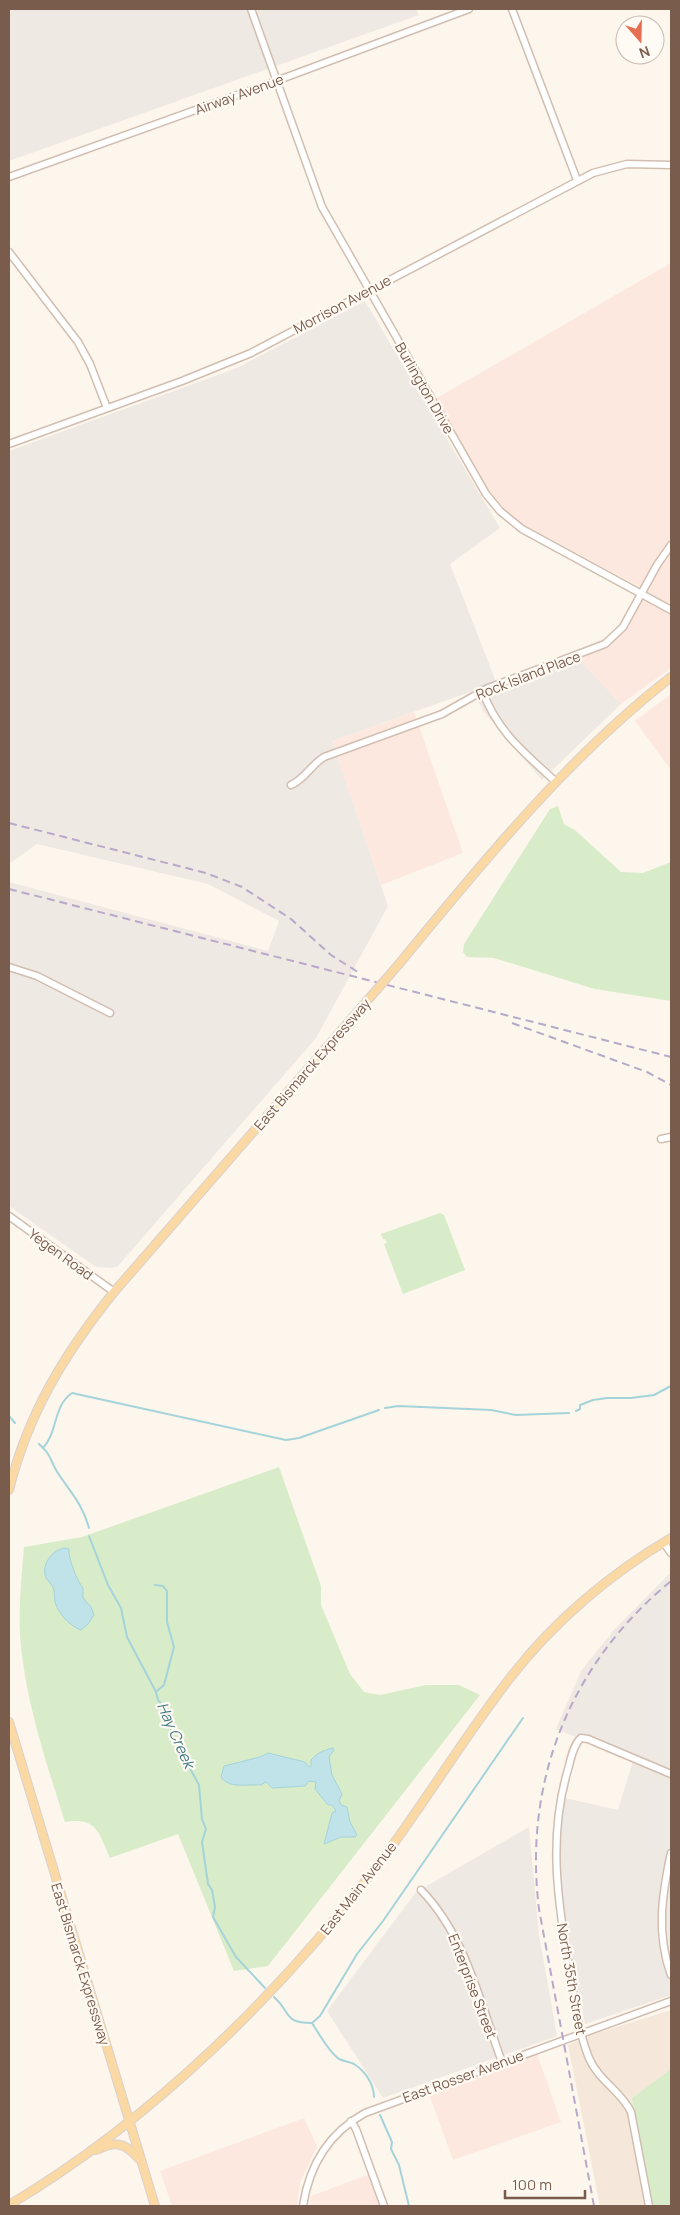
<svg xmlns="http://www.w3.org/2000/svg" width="680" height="2215" font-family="Manrope,sans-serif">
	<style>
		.residential { fill: #f5e8da }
		.commercial { fill: #fde8e0 }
		.industrial { fill: #efe9e4 }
		.green { fill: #d8ecc9 }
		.water { fill: #bfe3e8; stroke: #a5d3da }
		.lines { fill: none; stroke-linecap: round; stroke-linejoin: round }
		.stream { stroke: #a5d3da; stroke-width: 2 }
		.minor-casing { stroke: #d1beb0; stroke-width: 9 }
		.major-casing { stroke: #dad1cd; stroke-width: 10 }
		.minor { stroke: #fff; stroke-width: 6 }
		.major { stroke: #fbd9a5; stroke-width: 8 }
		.rail { stroke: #b9a8c9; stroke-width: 2; stroke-dasharray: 8 5; stroke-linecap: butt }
		.major-bridge-casing { stroke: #dad1cd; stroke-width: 10; stroke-linecap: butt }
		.major-bridge { stroke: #fbd9a5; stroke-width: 8 }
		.labels { text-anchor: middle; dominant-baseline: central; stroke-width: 4.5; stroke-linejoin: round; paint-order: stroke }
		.street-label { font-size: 14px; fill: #7a5c4d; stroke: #fffaf3 }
		.water-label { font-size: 15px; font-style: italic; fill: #437c86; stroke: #fffaf3 }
	</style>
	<rect width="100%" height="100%" fill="#fdf6ec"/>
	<path class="residential" d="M671,2010v59l-39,29 4,40 18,68h-54l-32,-161 23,-10z"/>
	<g class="commercial">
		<path d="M671,263v405l-50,36 -48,-51 36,-17 8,-7 7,-7 16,-35 -120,-64 -18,-16 -14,-14 -53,-94z"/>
		<path d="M671,694v76l-36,-49z"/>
		<path d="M414,712l49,141 -82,32 -49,-142 5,-4z"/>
		<path d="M537,2054l24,68 -108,38 -24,-66z"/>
		<path d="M304,2118l13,28 -17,37 -3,23h-125l-12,-35z"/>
		<path d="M375,2172l12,34h-77l1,-10z"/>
	</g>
	<g class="industrial">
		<path d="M9,9h407l3,6 -410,146z"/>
		<path d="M365,301l135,227 -50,36 46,118 77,-29 48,51 -79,76 -59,-69 -10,-20 -136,48 -5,3 56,164 -72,132 -198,228 -6,2 -16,-1 -87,-61v-324l259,69 11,-30 -71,-37 -171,-40 -28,20v-413l228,-83z"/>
		<path d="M671,1572v423l-86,29 -20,-104 -7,-49 1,-31 6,-42 53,12 15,-49 -77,-32 25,-58 32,-40z"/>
		<path d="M529,1827l10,108 18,101 -174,62 -56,-87 89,-119z"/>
	</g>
	<g class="green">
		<path d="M558,806l6,18 12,7 45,41 22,1 28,-11v139l-76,-12 -101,-31 -27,-1 -4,-5 1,-8 86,-135z"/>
		<path d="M440,1213l4,2 21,55 -62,24 -19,-50 3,-1 -2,-4h-2l-2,-5z"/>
		<path d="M279,1467l42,119v19l29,69 14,18 16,3 46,-10h33l21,10 -212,271 -34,5 -56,-137 -68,24c-11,-24 -12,-41 -45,-36 -17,-54 -36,-110 -43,-167 -5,-36 -1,-72 2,-108l58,-10z"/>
		<path d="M671,2069v137h-17l-18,-68 -4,-40z"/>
	</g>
	<g class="water">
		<path d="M64,1548l5,1c-1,9 8,32 14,39v10l8,9 3,8 -6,9 -7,6c-11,-4 -22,-15 -26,-28 -1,-4 0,-10 -2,-15 -2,-3 -5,-6 -7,-9 -5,-13 5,-27 18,-30z"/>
		<path d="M333,1748l1,2 -5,7 3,18 10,19 -3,7 2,4 6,2 3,15 7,13 -2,2h-14l-17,7 8,-31 4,-2 -4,-6h-4l-13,-16 1,-7 -7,-1 -4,5 -33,2 -6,-6 -5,3c-11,-1 -33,4 -40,-8l3,-11 36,-9 8,-4 37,9 4,5 2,-1v-6c6,-7 13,-10 22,-12z"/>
	</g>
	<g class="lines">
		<g class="stream">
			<path d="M385,1408l13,-2 93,4 25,5 53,-2"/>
			<path d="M576,1411l4,-2v-4l13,-5 14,-2h24l23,-3 17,-9"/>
			<path d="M9,1416l6,7"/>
			<path d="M39,1444c12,11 10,13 17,26 13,21 26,32 33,58"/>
			<path d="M43,1448c15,-16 10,-42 29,-55l214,47 13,-2 80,-28"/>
			<path d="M89,1536l19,49 13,23 6,29 29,55 2,8 7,8 8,29 26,48 3,34 4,10 -4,13 6,42 4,6 3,17 -2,10 23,40 29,31"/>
			<path d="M155,1585l8,1 4,5v31l7,25 -10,38 -7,6"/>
			<path d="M274,1997c18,16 9,26 38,26 8,12 16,28 27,36 4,2 11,3 15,5 11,7 20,20 20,33"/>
			<path d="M312,2023l8,-7 37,-62 26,-33 140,-203"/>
			<path d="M380,2115l12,27 -1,7 8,16 10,41"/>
		</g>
		<g class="minor-casing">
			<g id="minor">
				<path d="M251,9l71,198 164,287 14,17 22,18 149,81"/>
				<path d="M512,9l65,171"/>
				<path d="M9,177l267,-96 193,-72"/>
				<path d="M9,252l69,90 12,22 17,44"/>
				<path d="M9,444l173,-63 69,-28 342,-180 34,-9 44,1"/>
				<path d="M482,690c16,43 42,62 74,92"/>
				<path d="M291,785c14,-6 20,-20 33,-28l118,-43 46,-26 117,-44 18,-17 34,-62 14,-20"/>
				<path d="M9,967l28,9 73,37"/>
				<path d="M661,1139l10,-2"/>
				<path d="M9,1216l105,76"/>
				<path d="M664,1543l7,10"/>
				<path d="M671,1853c-9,41 -15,81 0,122"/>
				<path d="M421,1890c45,46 59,113 81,172"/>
				<path d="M351,2121l5,8 28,77"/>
				<path d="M303,2206c6,-40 26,-73 62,-93l306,-112"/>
				<path d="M649,2206l-18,-94c-10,-21 -33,-32 -42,-54 -11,-27 -14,-57 -19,-85 -12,-72 -23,-136 -1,-207 2,-9 5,-22 12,-28l7,1 83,35"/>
			</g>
		</g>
		<g class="major-casing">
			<g id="major">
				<path d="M399,964c83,-101 168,-206 272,-287"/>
				<path d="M9,1490c19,-77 56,-137 105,-198l252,-290"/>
				<path d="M9,1722l146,484"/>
				<path d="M96,2150c20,-9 28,-8 42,8"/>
				<path d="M9,2205c143,-85 272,-212 372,-344 45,-60 83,-124 129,-183 43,-56 101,-105 161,-140"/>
			</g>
		</g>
		<use href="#minor" class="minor"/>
		<use href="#major" class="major"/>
		<g class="rail">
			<path d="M9,823l197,50 36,14 49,32 40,36 30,19"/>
			<path d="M9,889l662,168"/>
			<path d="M512,1023l135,49 24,13"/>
			<path d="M594,2206l-55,-297c-16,-129 32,-246 132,-328"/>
		</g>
		<g class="major-bridge-casing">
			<path id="major-bridge" d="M366,1002l33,-38"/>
		</g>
		<use href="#major-bridge" class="major-bridge"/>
	</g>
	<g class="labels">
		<g class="street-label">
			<text transform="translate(239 94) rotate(-20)">Airway Avenue</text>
			<text transform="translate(342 304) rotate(-28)">Morrison Avenue</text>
			<text transform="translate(425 388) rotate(60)">Burlington Drive</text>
			<text transform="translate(528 675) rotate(-21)">Rock Island Place</text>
			<text transform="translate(312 1064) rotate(-49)">East Bismarck Expressway</text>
			<text transform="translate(61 1254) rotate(36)">Yegen Road</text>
			<text transform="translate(358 1888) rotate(-52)">East Main Avenue</text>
			<text transform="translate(81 1964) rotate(73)">East Bismarck Expressway</text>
			<text transform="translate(572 1979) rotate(80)">North 35th Street</text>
			<text transform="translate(473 1986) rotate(69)">Enterprise Street</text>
			<text transform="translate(463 2076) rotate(-20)">East Rosser Avenue</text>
		</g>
		<g class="water-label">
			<text transform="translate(176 1735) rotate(66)">Hay Creek</text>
		</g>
	</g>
	<rect width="680" height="2215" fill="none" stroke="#7a5c4d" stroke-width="20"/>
	<g transform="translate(640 40) rotate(160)"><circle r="24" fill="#fffaf3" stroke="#cabbb1"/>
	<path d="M0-4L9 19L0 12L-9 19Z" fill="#e76f51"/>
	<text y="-8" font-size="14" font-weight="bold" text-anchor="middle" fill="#7a5c4d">N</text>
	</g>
	<path d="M505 2190v8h80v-8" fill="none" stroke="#7a5c4d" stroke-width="2.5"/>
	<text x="512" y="2190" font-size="15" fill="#7a5c4d" stroke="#fffaf3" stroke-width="4" paint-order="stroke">100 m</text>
</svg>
